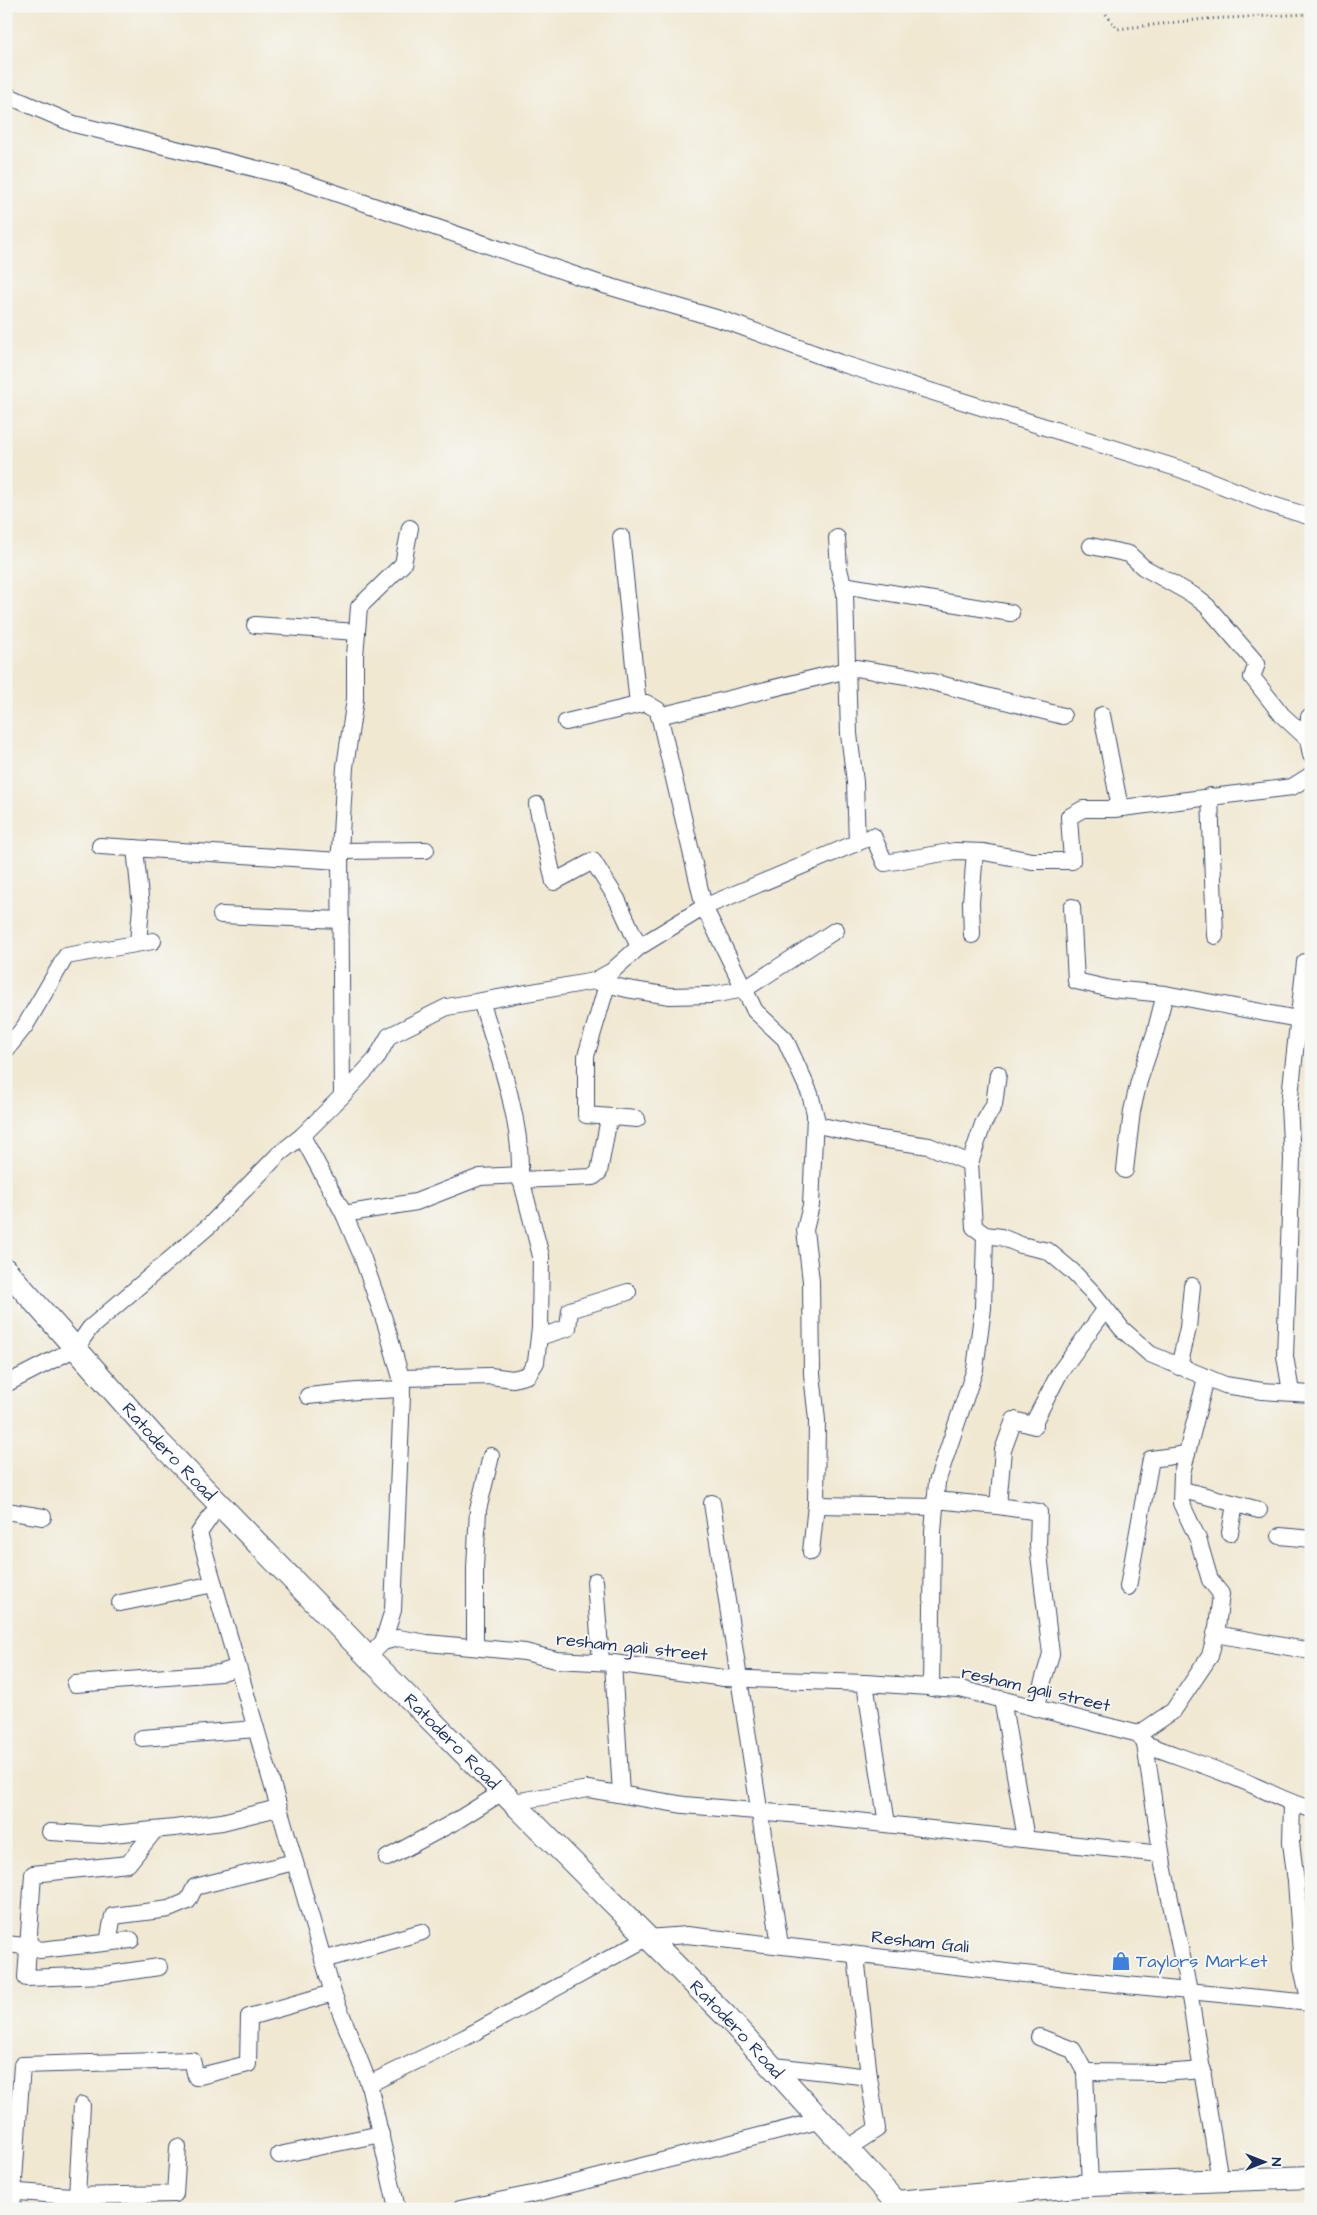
<svg xmlns="http://www.w3.org/2000/svg" width="1317" height="2215" font-family="'Architects Daughter',sans-serif">
	<style>
		.lines { fill: none; stroke-linecap: round; stroke-linejoin: round }
		.street-casing { stroke: #3b4b6f; stroke-width: 18 }
		.secondary-casing { stroke: #3b4b6f; stroke-width: 24 }
		.path { stroke: #3b4b6f; stroke-width: 3; stroke-dasharray: 1 4; stroke-linecap: butt }
		.street { stroke: #fff; stroke-width: 16 }
		.secondary { stroke: #fff; stroke-width: 22 }
		.labels { text-anchor: middle; dominant-baseline: central; stroke-width: 4; stroke-linejoin: round; paint-order: stroke }
		.street-label { font-size: 18px; fill: #1b2f5e; stroke: #f6f6f2 }
		.shop-label { font-size: 18px; fill: #366cbe; stroke: #f6f6f2; text-anchor: start }
	</style>
	<rect width="100%" height="100%" fill="#f6f6f2"/>
	<filter id="ink" filterUnits="userSpaceOnUse"><feTurbulence type="fractalNoise" baseFrequency=".02" numOctaves="2"/><feDisplacementMap in="SourceGraphic" scale="10" xChannelSelector="R" yChannelSelector="G"/><feConvolveMatrix kernelMatrix="1 2 1 2 8 2 1 2 1" color-interpolation-filters="sRGB"/></filter>
	<filter id="wash" filterUnits="userSpaceOnUse"><feTurbulence type="fractalNoise" baseFrequency=".0096" numOctaves="4" result="noise"/><feDisplacementMap in="SourceGraphic" scale="20" xChannelSelector="R" yChannelSelector="G"/><feGaussianBlur stdDeviation="1.12" result="paint"/><feColorMatrix in="noise" values="0 0 0 0 0 0 0 0 0 0 0 0 0 0 0 0 0 1.4 0 .05"/><feComposite in="paint" operator="in"/></filter>
	<g filter="url(#wash)">
		<rect width="100%" height="100%" fill="#f0e8d1"/>
	</g>
	<g filter="url(#ink)">
		<g class="lines">
			<g class="street-casing">
				<g id="street">
					<path d="M6,95l68,29 212,52 315,108 128,38 111,41 340,106 86,34 45,14"/>
					<path d="M621,537l17,168"/>
					<path d="M837,538l2,31 6,24 4,141 6,48 2,61"/>
					<path d="M1091,546l38,8 14,13 50,28 14,11 50,58 -5,13 30,38 26,24"/>
					<path d="M843,585l168,28"/>
					<path d="M255,625l102,7"/>
					<path d="M1102,715l18,93"/>
					<path d="M659,716l197,-48 57,9 150,39"/>
					<path d="M1311,717h-2l-1,22 3,16"/>
					<path d="M566,722l80,-19 12,7 46,197 51,104 30,28 25,55 8,31 62,14 49,7 41,17"/>
					<path d="M1210,796l5,140"/>
					<path d="M537,805l17,77 39,-21 24,38 22,48"/>
					<path d="M100,846l240,15"/>
					<path d="M135,848l6,59 -3,36"/>
					<path d="M340,851l86,-1"/>
					<path d="M1072,907l4,74 35,8 54,5 133,25"/>
					<path d="M221,915l120,5"/>
					<path d="M972,935l-1,-33 4,-50"/>
					<path d="M594,981l33,8 43,7 41,-1 34,-6 91,-59"/>
					<path d="M607,985l-21,71v59l51,4"/>
					<path d="M6,1050l19,-24 41,-70 87,-15"/>
					<path d="M998,1074l-4,31 -11,19 -13,39 4,64 11,8 16,2 20,8 27,6 25,21 20,21 29,36 28,25 75,31 37,6 49,3"/>
					<path d="M342,1096l-2,-245 5,-84 10,-68v-43l4,-49 44,-43 7,-36"/>
					<path d="M302,1136l42,78 18,42 24,69 15,53 1,17 -9,215 -10,32 -5,5"/>
					<path d="M1125,1170l7,-59 7,-30 16,-48 10,-39"/>
					<path d="M520,1180l73,-3 6,-5 10,-54"/>
					<path d="M344,1214l72,-12 64,-25 40,-2c2,-55 -22,-121 -39,-174"/>
					<path d="M539,1337l29,-9 2,-18 58,-18"/>
					<path d="M1179,1367l9,-39 4,-42"/>
					<path d="M401,1378l89,-2 23,3 15,-4 8,-13 4,-34 1,-72 -21,-81"/>
					<path d="M6,1384l70,-36 14,-20 120,-103 69,-71 23,-18 40,-40 34,-37 13,-23 58,-29 147,-26 18,-10 27,-24 65,-40 169,-71 12,27 70,-12 29,1 48,9h40l-3,-44 14,-8h31l178,-22 19,-12"/>
					<path d="M1291,1392l-6,-36 7,-197 -3,-54 16,-143"/>
					<path d="M308,1396l49,-5 45,-2"/>
					<path d="M1183,1490l76,20"/>
					<path d="M935,1500l63,6"/>
					<path d="M220,1503l-21,30 134,460 36,91 28,125"/>
					<path d="M712,1503l68,442"/>
					<path d="M816,1505l119,2"/>
					<path d="M6,1511l37,6"/>
					<path d="M1230,1533l5,-29"/>
					<path d="M1280,1536l31,3"/>
					<path d="M811,1552l5,-47 1,-85 -5,-46 -1,-93 -6,-51 6,-25 4,-89"/>
					<path d="M595,1581l6,81"/>
					<path d="M1128,1587l23,-128 36,-5"/>
					<path d="M120,1603l94,-19"/>
					<path d="M1215,1634l96,17"/>
					<path d="M383,1642l15,-4 29,5 98,9 31,8 57,3 111,15 141,5 95,6 179,45 6,10 18,121 26,126 31,189"/>
					<path d="M475,1647v-79l3,-58 13,-54"/>
					<path d="M613,1663l8,131"/>
					<path d="M865,1683l22,141"/>
					<path d="M75,1684l145,-11 18,-6"/>
					<path d="M931,1688l2,-156 4,-50 38,-113 8,-61 2,-73"/>
					<path d="M1002,1699l24,140"/>
					<path d="M1035,1708l16,-54 -13,-108 1,-34 -41,-6 5,-56 11,-30 21,6v-6l25,-48 45,-62"/>
					<path d="M1139,1734l34,-23 37,-55 7,-29 4,-33 -11,-14 -12,-41 -17,-36 1,-30 24,-95"/>
					<path d="M142,1738l114,-9"/>
					<path d="M1145,1744c37,14 76,26 112,43 18,8 35,17 54,22"/>
					<path d="M514,1802l74,-13 96,16 118,10 359,39"/>
					<path d="M1292,1804l-1,39 5,38 6,87 8,35"/>
					<path d="M155,1830l-27,34 -95,10 -7,104 78,-3 55,-8"/>
					<path d="M50,1832l52,3 72,-7 48,-6 56,-14"/>
					<path d="M387,1858l69,-37 48,-30"/>
					<path d="M108,1942l5,-26 56,-7 19,-8 7,-14 99,-25"/>
					<path d="M6,1944l28,3 6,3 91,-10"/>
					<path d="M323,1960l99,-28"/>
					<path d="M1039,2037l34,13 12,22 5,113"/>
					<path d="M774,2066l95,11 -13,-122"/>
					<path d="M1085,2072l78,1 40,-3"/>
					<path d="M369,2084l97,-47 181,-99 40,-3 398,46 226,22"/>
					<path d="M848,2148l29,-19 -8,-52"/>
					<path d="M279,2155l102,-21"/>
					<path d="M6,2191l65,5 104,-2 3,-47"/>
					<path d="M77,2196l5,-91"/>
					<path d="M12,2209l10,-144 170,-5 4,17 52,-13 1,-47 84,-24"/>
					<path d="M460,2209l77,-16 285,-73"/>
				</g>
			</g>
			<g class="secondary-casing">
				<g id="secondary">
					<path id="s1" d="M6,1270l150,169 212,218 358,359 176,193"/>
					<path d="M896,2202l194,-17 221,-8"/>
				</g>
			</g>
			<path class="path" d="M1100,6l17,23 88,-10 106,-5"/>
			<use href="#street" class="street"/>
			<use href="#secondary" class="secondary"/>
		</g>
	</g>
	<defs>
		<g id="shop-bare" transform="scale(1.5)"><path d="M-5-2.5h2.3a2.7 3.5 0 0 1 5.4 0H5L5.5 6h-11ZM-1.5-2.5h3a1.5 2.3 0 0 0-3 0Z" fill="#3f7fe0" stroke="#f6f6f2" stroke-width="2.5" paint-order="stroke"/></g>
	</defs>
	<g fill-rule="evenodd">
		<use href="#shop-bare" x="1121" y="1961"/>
	</g>
	<g class="labels">
		<g class="street-label">
			<text stroke="none"><textPath href="#s1" startOffset="244">Ratodero Road</textPath></text>
			<text transform="translate(632 1647) rotate(6)">resham gali street</text>
			<text transform="translate(1036 1689) rotate(13)">resham gali street</text>
			<text stroke="none"><textPath href="#s1" startOffset="649">Ratodero Road</textPath></text>
			<text transform="translate(920 1942) rotate(6)">Resham Gali</text>
			<text stroke="none"><textPath href="#s1" startOffset="1054">Ratodero Road</textPath></text>
		</g>
		<g class="shop-label">
			<text x="1136" y="1961">Taylors Market</text>
		</g>
	</g>
	<rect width="1317" height="2215" fill="none" stroke="#f6f6f2" stroke-width="25"/>
	<g transform="translate(1264 2162) rotate(90)" stroke="#f6f6f2" stroke-width="4" paint-order="stroke">
	<path d="M0-4L9 19L0 12L-9 19Z" fill="#1b2f5e"/>
	<text y="-8" font-size="14" font-weight="bold" text-anchor="middle" fill="#1b2f5e">N</text>
	</g>
</svg>
